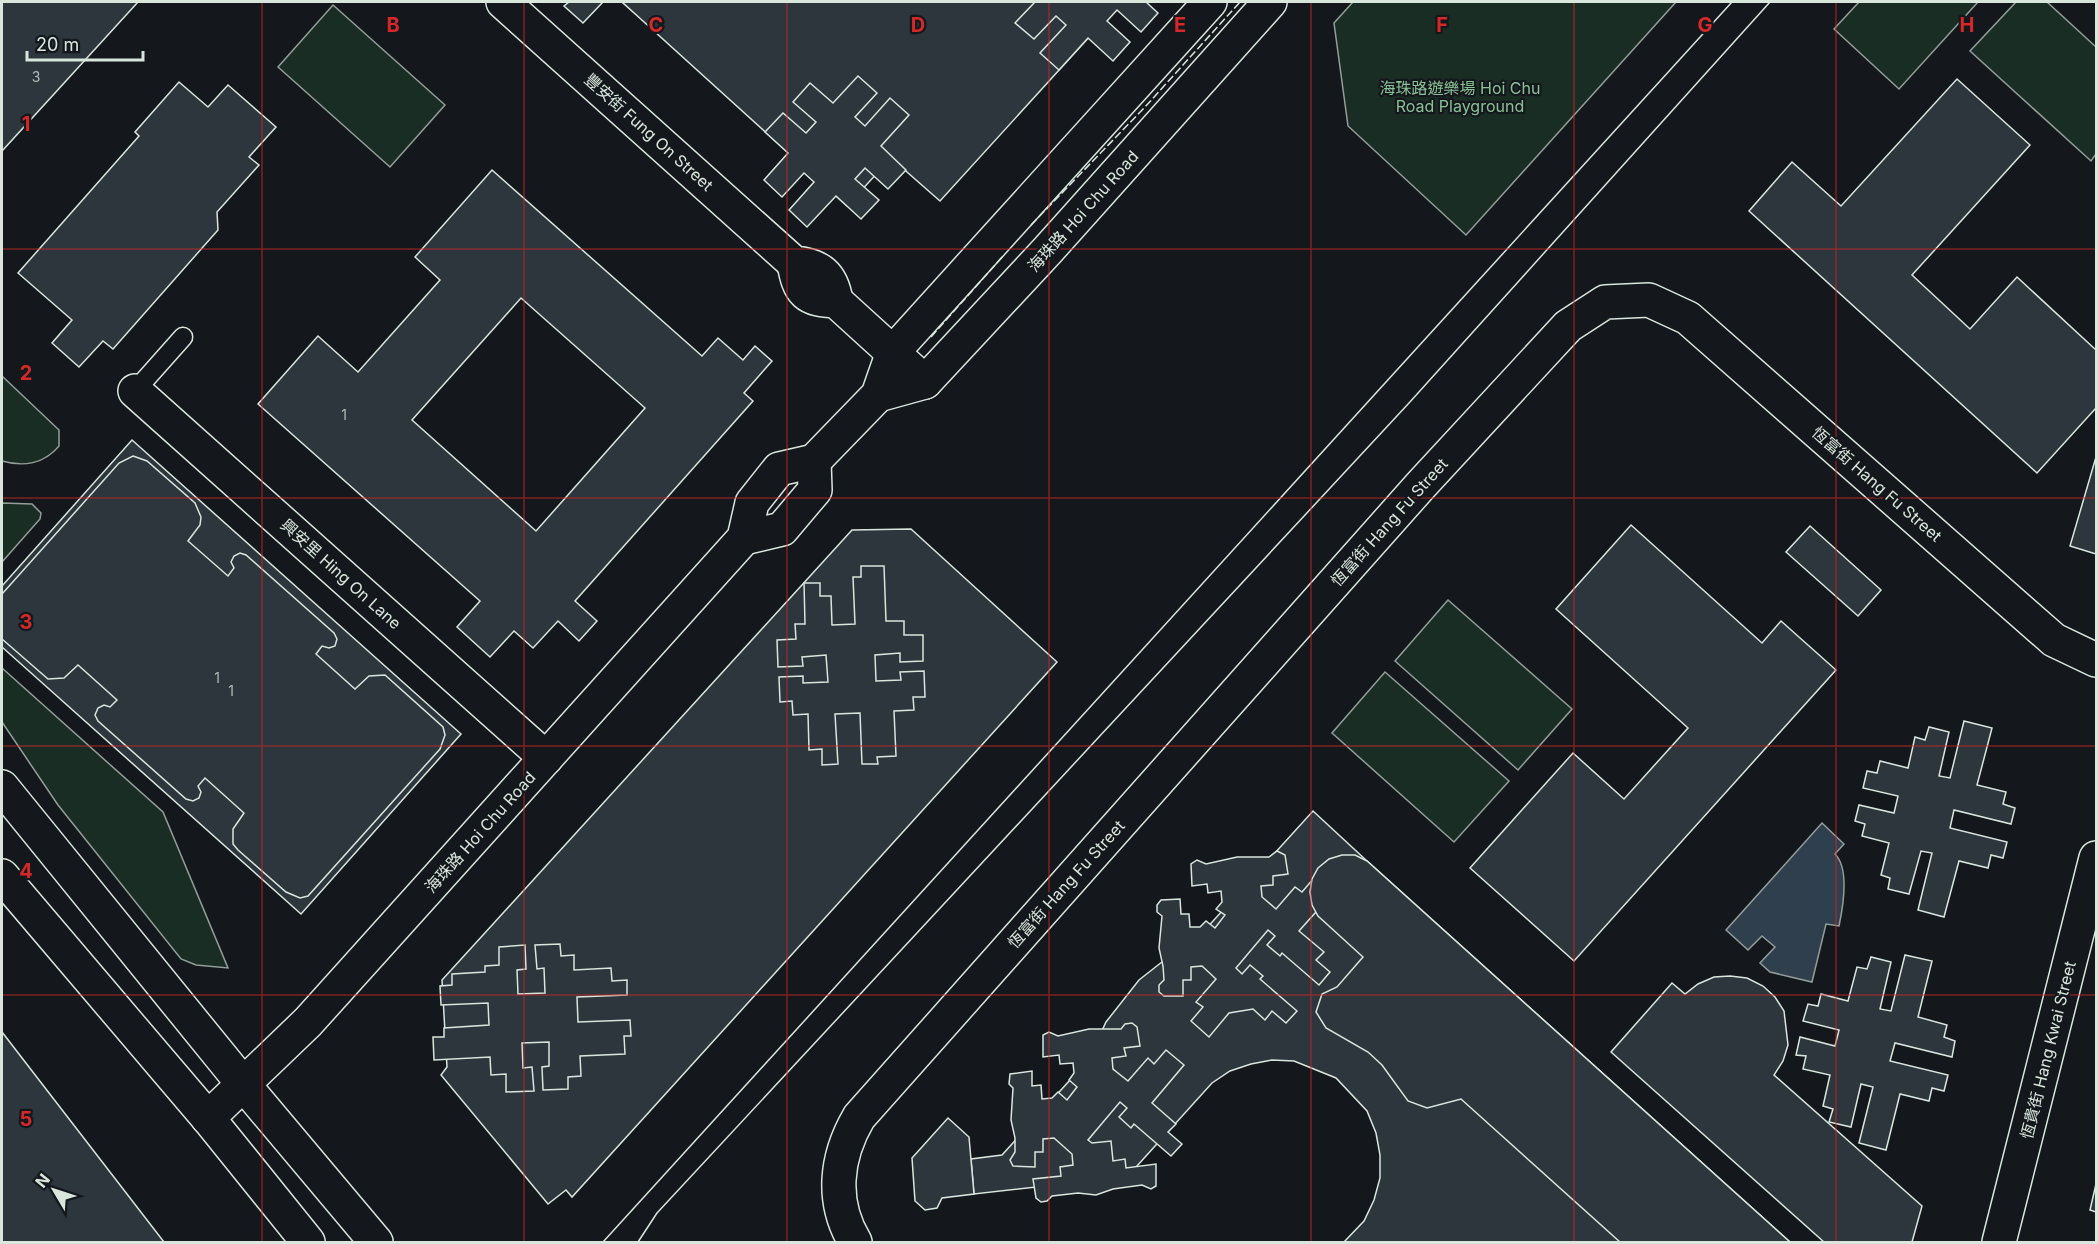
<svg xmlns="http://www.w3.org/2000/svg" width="2098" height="1244" font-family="Inter,'Noto Sans TC',sans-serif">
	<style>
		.green { fill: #1a2d24; stroke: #939e99; stroke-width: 1.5 }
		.water { fill: #2f3f4d; stroke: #939e99; stroke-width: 1.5 }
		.building { fill: #2c363c; stroke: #d8e6dc; stroke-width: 1.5; fill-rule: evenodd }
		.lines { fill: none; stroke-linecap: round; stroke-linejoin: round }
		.service-casing { stroke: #d8e6dc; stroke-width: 21 }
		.minor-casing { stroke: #d8e6dc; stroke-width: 36 }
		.tertiary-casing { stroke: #d8e6dc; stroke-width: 36 }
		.secondary-casing { stroke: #d8e6dc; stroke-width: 36 }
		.primary-casing { stroke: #d8e6dc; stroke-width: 36 }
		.service { stroke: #14181c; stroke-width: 18 }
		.minor { stroke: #14181c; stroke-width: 33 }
		.tertiary { stroke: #14181c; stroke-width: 33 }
		.secondary { stroke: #14181c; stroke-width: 33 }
		.primary { stroke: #14181c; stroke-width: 33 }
		.tram { stroke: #d8e6dc; stroke-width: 1.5 }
		.fence { stroke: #d8e6dc; stroke-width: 1.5; stroke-dasharray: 8 3; stroke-linecap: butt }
		.grid { fill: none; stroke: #d62828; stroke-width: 1.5; stroke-opacity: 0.55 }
		.labels { text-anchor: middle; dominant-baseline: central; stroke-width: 4.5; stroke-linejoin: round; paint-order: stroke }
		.number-label { font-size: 14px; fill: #adbab4 }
		.park-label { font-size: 16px; fill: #8ac095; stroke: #14181c }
		.street-label { font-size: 16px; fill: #d8e6dc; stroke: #14181c }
		.grid-label { font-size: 20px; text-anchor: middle; font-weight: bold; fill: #d62828; stroke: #14181c; stroke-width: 4.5; stroke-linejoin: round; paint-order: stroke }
	</style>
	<rect width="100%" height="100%" fill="#14181c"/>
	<g class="green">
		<path d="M1353,2h323l-210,233 -118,-109 -14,-103z"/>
		<path d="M1859,2h119l-79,87 -65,-60z"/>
		<path d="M2016,2h31l49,45v107l-5,7 -121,-110z"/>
		<path d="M333,5l112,100 -55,62 -112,-100z"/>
		<path d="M2,376l57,54v16c-15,18 -36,21 -57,15z"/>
		<path d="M2,503l30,1 9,9 -1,6 -38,43z"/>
		<path d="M1448,600l124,109 -54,61 -123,-109z"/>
		<path d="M2,668l161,144 65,156 -32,-3 -15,-6 -123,-154 -56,-83z"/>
		<path d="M1385,672l124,109 -55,61 -122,-109z"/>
	</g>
	<path class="water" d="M1822,823l22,21 -9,10c15,15 8,53 4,72l-13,-2 -14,58 -42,-10 -10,-9 15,-16 -13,-11 -14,14 -22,-20z"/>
	<g class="building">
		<path d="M2,2h136l-136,149z"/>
		<path d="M569,2h34l-20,21 -19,-17z"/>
		<path d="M622,2h27l-12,13z"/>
		<path d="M622,2h499l-181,199 -49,-43 -44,48z"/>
		<path d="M1035,2h111l12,11 -17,19 -24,-22 -10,11 23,21 -17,19 -25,-23 -29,32 -19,-17 26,-28 -10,-9 -22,23 -19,-16z"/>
		<path d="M858,76l19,17 -22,24 10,9 25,-28 19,17 -28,31 25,24 -18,19 -23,-21 -10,11 24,21 -18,19 -25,-23 -29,31 -18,-17 25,-28 -10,-9 -22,24 -18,-17 24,-27 -23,-21 18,-19 23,20 10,-11 -23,-20 17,-19 23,20z"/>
		<path d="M1957,79l73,66 -118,130 58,54 47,-52 79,73v58l-59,65 -288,-262 43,-49 49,44z"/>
		<path d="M179,82l29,25 20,-22 48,42 -27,30 10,8 -42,47 1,18 -105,119 -10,-8 -24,26 -27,-24 20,-23 -54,-47 121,-137 -4,-4z"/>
		<path d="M492,170l210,186 16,-18 25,22 12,-14 17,15 -28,32 9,8 -178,200 22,20 -18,20 -21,-20 -25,27 -19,-17 -24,26 -33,-30 23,-26 -222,-197 60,-68 40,36 82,-92 -25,-23zM521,298l124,110 -109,123 -124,-111z"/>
		<path d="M132,440l329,294 -160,180 -299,-267v-61z"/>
		<path d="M133,456l14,5 48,42 6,14 -1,8 -12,16 40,35 6,-8 -3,-6 3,-6 6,-3 6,2 88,78 3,6 -2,7 -6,2 -7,-2 -6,8 39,35 14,-13 16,-1 58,52 2,8 -5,14 -132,147 -8,2 -14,-6 -48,-42 -5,-6v-15l11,-16 -39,-35 -7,8 3,6 -2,6 -6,3 -7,-2 -88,-78 -3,-6 3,-7 6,-3 6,2 7,-7 -39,-35 -14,13 -16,1 -46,-40v-45l117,-131z"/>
		<path d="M2096,457v97l-26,-8z"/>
		<path d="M1631,525l131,118 19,-22 55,49 -262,291 -104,-93 103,-115 51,46 64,-71 -132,-119z"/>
		<path d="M1810,526l71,64 -23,26 -72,-64z"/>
		<path d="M911,529l146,133 -485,535 -6,-7 -18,14 -107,-129 6,-8 -5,-87 410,-450z"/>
		<path d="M861,566h23l2,55h18v14h19v26l-23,1v-9l-25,2 1,26 25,-1 -1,-8 24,-1 1,26h-12l1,13 -20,1 2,45 -19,1 1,7h-16l-2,-51 -25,1 3,50 -16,1v-16l-13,1 -1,-36 -15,1 -1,-14 -12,1 -1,-25 24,-1v7l25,-1 -2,-27 -24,2 1,9 -25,1 -1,-27 19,-1 -1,-15h10l-1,-41h16v13h11l1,29 23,-1 -2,-47h8z"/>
		<path d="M1964,721l28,7 -15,57 29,7 -3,12 12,4 -4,16 -57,-14 -4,18 57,14 -4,16 -12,-3 -3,13 -29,-7 -15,56 -26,-7 14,-57 -11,-2 -12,43 -21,-5 2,-11 -9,-3 8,-32 -27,-7 3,-12 -10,-3 4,-16 35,8 4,-17 -35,-8 4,-17 10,2 3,-12 28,7 7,-31 10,3 4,-13 20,5 -10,44 11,2z"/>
		<path d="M1313,811l54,50 423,381h-446l20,-21 10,-21 6,-22v-23l-4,-22 -9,-22 -31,-33 -42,-17 -22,-1 -21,4 -21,7 -18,12 -85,94 -153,17 -3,-35 31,-4 87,-96 17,-37 33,-42 28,-22 27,-16z"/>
		<path d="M1277,851l8,4 3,19 -15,2v9l-12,1 1,11 14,12 19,-22 7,5 12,-14 18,16 -33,37 25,21 -8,8 14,12 -11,13 -37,-32 -2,3 -13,-11 8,-9 -7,-6 -32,38 6,6 8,-9 13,11 -3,3 37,32 -11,12 -14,-12 -7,9 -12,-11 -24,4 -20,24 -18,-16 12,-14 -7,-5 20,-23 -14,-13 -11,1v13h-8v16h-19l-5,-4v-7l5,-5 -1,-14 -4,-18 3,-32 -5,-4v-7l4,-5 19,-1 1,15h8l1,13h10l6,-6 9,7 10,-13 -9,-6 6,-7 -1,-11 -13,2 -1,-9 -15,2 -1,-22 6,-4 9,4 31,-7h32z"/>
		<path d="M1342,855h13l12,6 423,381h-170l-159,-143 -34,9 -19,-7 -26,-36 -14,-13 -42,-24 -10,-16 6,-18 15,-7 26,-30 -45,-41 -6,-11 -2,-13 2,-13 6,-11 11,-9z"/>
		<path d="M560,944l1,12 13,-1v15l37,-2 1,13 15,-1v15l-50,2 1,25 52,-2 1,16h-7l1,18 -45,2 1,20 -13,1v12l-25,1 -1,-23 7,-1v-24l-27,1 1,25 9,-1 2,24 -28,1v-18l-15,1 -1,-18 -56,3 -1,-23h11v-9l45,-3 -1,-22 -47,2 -1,-19 12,-1v-11l33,-2v-6l14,-1v-18l26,-2 1,24 -9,1 1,24 27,-1 -1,-25 -7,1 -2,-24z"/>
		<path d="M1905,955l27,6 -14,56 29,8 -3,12 11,4 -3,16 -57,-14 -5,18 58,14 -4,16 -12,-3 -3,13 -29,-7 -14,56 -27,-7 14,-56 -12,-3 -10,43 -22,-5 4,-13 -10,-3 7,-31 -27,-6 3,-13 -10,-1 4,-18 35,9 4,-16 -36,-9 5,-17 10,2 3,-12 27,7 9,-34 10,2 4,-12 20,5 -11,47 11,2z"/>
		<path d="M1730,976l17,2 16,8 12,11 9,14 4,34 -5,16 -9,14 148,131 -10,36h-88l-213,-190 61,-69 13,11 13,-10 16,-7z"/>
		<path d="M1132,1023l5,4 3,19 -16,2 2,8 -14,2 1,11 15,12 20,-23 6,6 12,-14 18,15 -32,38 24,21 -8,8 14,12 -11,12 -37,-32 -3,4 -12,-11 8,-9 -7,-6 -32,38 4,3 19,-2 2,20 12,-2 1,9 30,-4v22l-5,3 -9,-4 -29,4 -17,6 -18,-2 -26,3 -5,5 -6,1 -5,-4 -3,-19 28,-3 -1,-9 13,-2 -1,-11 -18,-16 -11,1v13h-8v15l-22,-1 -3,-6 5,-8v-14l-4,-18 2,-32 -4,-4 1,-10 22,-3v15l9,-1 1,14 10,-1 6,-6 9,8 10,-13 -8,-7 5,-7 -1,-10 -13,1 -1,-9 -16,2v-22l6,-3 9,4 31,-7h32l4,-5z"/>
		<path d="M2,1032l162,210h-162z"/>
		<path d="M948,1118l21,19 5,57 -32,4 -5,10 -12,2 -10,-9 -3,-43z"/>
		<path d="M2096,1184v28l-6,-2z"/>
	</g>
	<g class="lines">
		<g class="service-casing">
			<path id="service" d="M135,391l48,-54"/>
		</g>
		<g class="minor-casing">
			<g id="minor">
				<path d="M503,2l291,261c26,2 38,12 42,38"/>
				<path d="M794,263c5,30 12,37 42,38l89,81"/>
				<path d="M135,391l411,367"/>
				<path d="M855,1242c-24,-40 -20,-84 4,-125l562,-632 147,-159 37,-24 44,-2 39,18 366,322 42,20"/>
				<path d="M1999,1242l97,-384"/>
			</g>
		</g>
		<g class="tertiary-casing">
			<g id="tertiary">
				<path d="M878,395l47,-13 122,-131 223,-249"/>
				<path d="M744,538l38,-9 33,-39 -1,-29"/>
				<path d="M208,1118l100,-96 436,-484 8,-35 27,-34 35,-8 64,-66 15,-43 317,-350"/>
			</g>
		</g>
		<g class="secondary-casing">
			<g id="secondary">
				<path d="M244,1085l132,157"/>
				<path d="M208,1118l100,124"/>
			</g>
		</g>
		<g class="primary-casing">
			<g id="primary">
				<path d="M2,787l242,298"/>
				<path d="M2,876l206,242"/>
			</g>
		</g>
		<use href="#service" class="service"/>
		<use href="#minor" class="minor"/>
		<use href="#tertiary" class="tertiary"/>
		<use href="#secondary" class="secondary"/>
		<use href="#primary" class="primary"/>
		<g class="tram">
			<path d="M603,1242l1129,-1240"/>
			<path d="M638,1242l19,-29 752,-810 361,-401"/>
		</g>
		<g class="fence">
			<path d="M1031,225l114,-118 95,-105"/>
			<path d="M931,337l72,-81"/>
		</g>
	</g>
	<path class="grid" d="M262,2v1240M524,2v1240M787,2v1240M1049,2v1240M1311,2v1240M1574,2v1240M1836,2v1240M2,249h2094M2,498h2094M2,746h2094M2,995h2094"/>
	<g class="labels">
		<g class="number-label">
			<text x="36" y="76">3</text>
			<text x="344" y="414">1</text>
			<text x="217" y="677">1</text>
			<text x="231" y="690">1</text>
		</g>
		<g class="park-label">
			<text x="1460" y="88">海珠路遊樂場 Hoi Chu<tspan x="1460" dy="18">Road Playground</tspan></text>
		</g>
		<g class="street-label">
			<text transform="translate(649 132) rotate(42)">豐安街 Fung On Street</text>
			<text transform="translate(1083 211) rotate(-48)">海珠路 Hoi Chu Road</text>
			<text transform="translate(1877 484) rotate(41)">恆富街 Hang Fu Street</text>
			<text transform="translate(1389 522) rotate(-48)">恆富街 Hang Fu Street</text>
			<text transform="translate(341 574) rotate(42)">興安里 Hing On Lane</text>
			<text transform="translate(480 832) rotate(-48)">海珠路 Hoi Chu Road</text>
			<text transform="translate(1066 884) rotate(-48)">恆富街 Hang Fu Street</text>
			<text transform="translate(2048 1050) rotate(-76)">恆貴街 Hang Kwai Street</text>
		</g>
	</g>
	<g class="grid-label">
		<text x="393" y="32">B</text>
		<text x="656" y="32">C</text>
		<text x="918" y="32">D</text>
		<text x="1180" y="32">E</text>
		<text x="1442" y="32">F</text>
		<text x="1705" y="32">G</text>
		<text x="1967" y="32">H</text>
		<text x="26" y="131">1</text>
		<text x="26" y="380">2</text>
		<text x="26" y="629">3</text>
		<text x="26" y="878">4</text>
		<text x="26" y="1126">5</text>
	</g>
	<rect width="2098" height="1244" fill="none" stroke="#d8e6dc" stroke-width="6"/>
	<g transform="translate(54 1190) rotate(309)" stroke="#14181c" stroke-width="4.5" paint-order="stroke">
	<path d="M0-4.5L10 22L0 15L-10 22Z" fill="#d8e6dc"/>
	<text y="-9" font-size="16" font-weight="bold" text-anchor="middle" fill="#d8e6dc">N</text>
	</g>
	<path d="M27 51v9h116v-9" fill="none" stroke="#d8e6dc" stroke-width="3"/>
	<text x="36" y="51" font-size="18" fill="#d8e6dc" stroke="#14181c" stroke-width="4.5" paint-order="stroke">20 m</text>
</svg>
